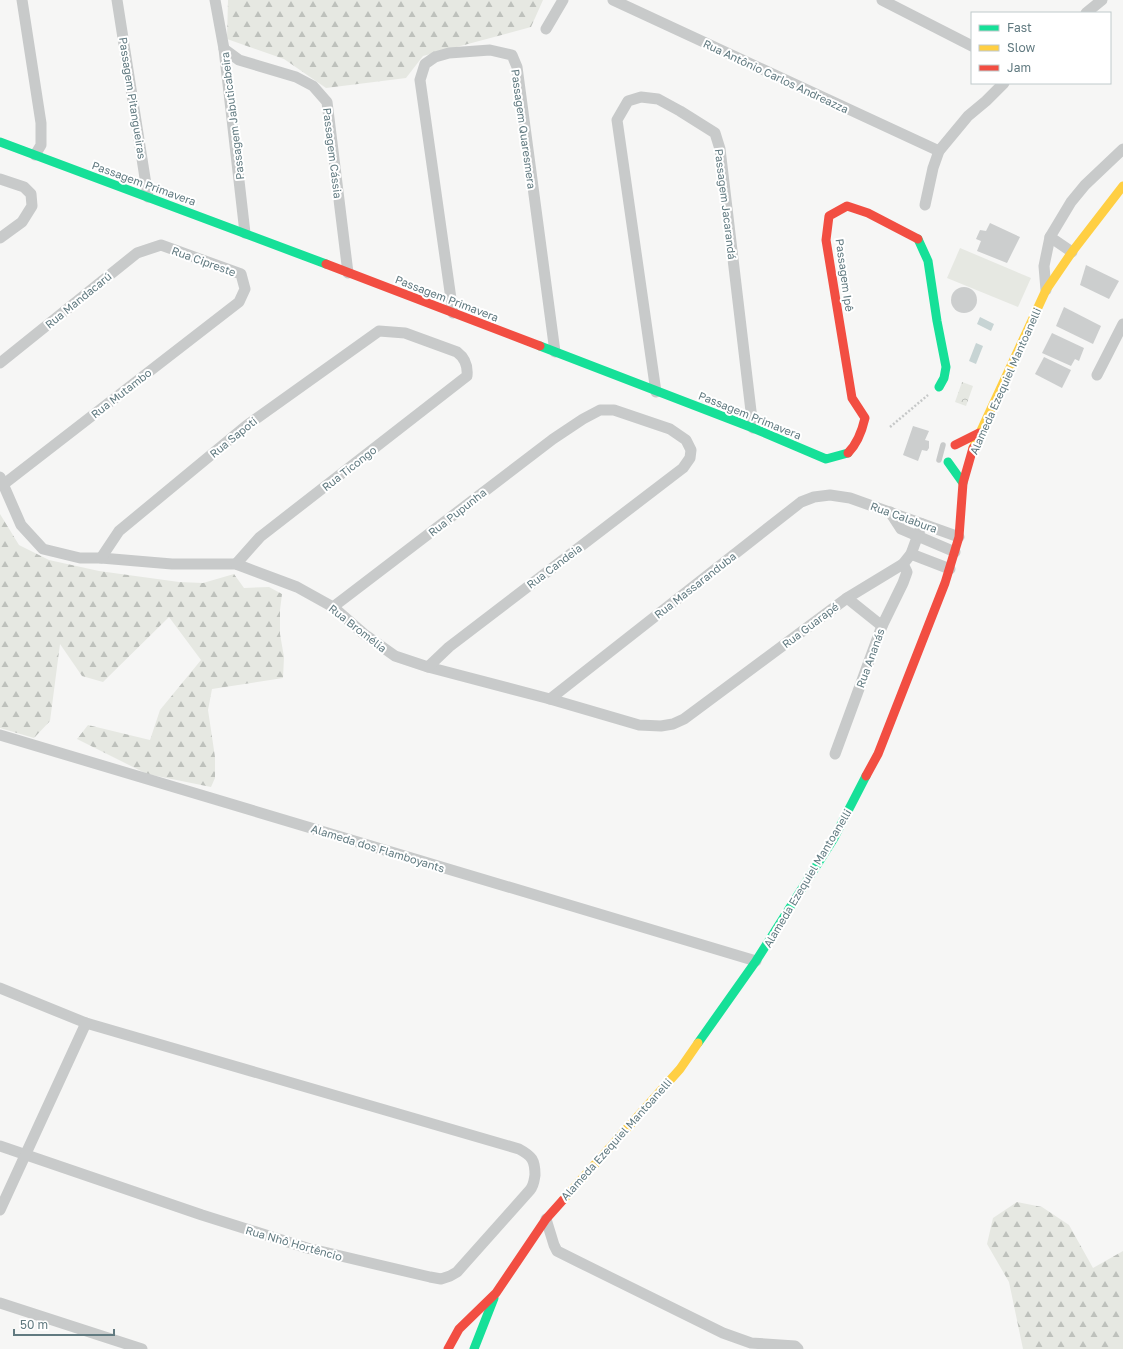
<svg xmlns="http://www.w3.org/2000/svg" width="1123" height="1349" font-family="'Golos Text',sans-serif">
	<style>
		.forest { fill: url(#forest-firs) }
		.park { fill: url(#park-crowns) }
		.garden { fill: #e6e8e2 }
		.water { fill: #c7d4d4 }
		.building { fill: #cccece }
		.lines { fill: none; stroke-linecap: round; stroke-linejoin: round }
		.path { stroke: #c6c8c8; stroke-width: 2.5; stroke-dasharray: 2 2; stroke-linecap: butt }
		.lane { stroke: #c8caca; stroke-width: 5.5 }
		.street { stroke: #c8caca; stroke-width: 11 }
		.fast { stroke: #16e098; stroke-width: 9 }
		.slow { stroke: #ffcf43; stroke-width: 9 }
		.jam { stroke: #f24e42; stroke-width: 9 }
		.labels { text-anchor: middle; dominant-baseline: central; stroke-width: 4; stroke-linejoin: round; paint-order: stroke }
		.street-label { font-size: 11px; fill: #617a80; stroke: #fff }
	</style>
	<defs>
		<pattern id="forest-firs" width="22" height="20" patternUnits="userSpaceOnUse"><rect width="22" height="20" fill="#e6e8e2"/><path d="M5 1l3.5 6h-7zM16 11l3.5 6h-7z" fill="#bec1bc"/></pattern>
		<pattern id="park-crowns" width="20" height="18" patternUnits="userSpaceOnUse"><rect width="20" height="18" fill="#e6e8e2"/><path d="M2 6a3 3 0 1 1 6 0M12 15a3 3 0 1 1 6 0" fill="none" stroke="#bec1bc"/></pattern>
	</defs>
	<rect width="100%" height="100%" fill="#f6f6f5"/>
	<g class="forest">
		<path d="M228,0h315l-12,27 -108,29 -17,22 -80,10 -42,-29 -57,-20z"/>
		<path d="M0,514l19,31 30,15 50,11 80,11 24,1 31,-9 10,14 25,-1 13,7 -2,16v24l4,23 -1,21 -71,11 -4,21 7,47v21l-4,9 -64,-13 -70,-35 11,-14 62,15 10,-30 41,-50 -32,-43 -66,65 -21,-6 -22,-32 -10,77 -16,17 -34,-10z"/>
		<path d="M1017,1202l25,5 27,18 24,43 30,-17v98h-100l-14,-67 -22,-38 6,-26z"/>
	</g>
	<path class="park" d="M962,382l11,4 -7,20 -11,-4z"/>
	<path class="garden" d="M960,248l71,30 -13,29 -71,-29z"/>
	<g class="water">
		<path d="M980,317l14,7 -3,7 -14,-7z"/>
		<path d="M976,343l7,3 -7,18 -7,-3z"/>
	</g>
	<g class="building">
		<path d="M990,223l30,14 -13,26 -30,-12 4,-10 -5,-2 4,-9 6,1z"/>
		<path d="M1086,265l33,16 -10,18 -29,-14z"/>
		<circle cx="964" cy="300" r="13"/>
		<path d="M1064,307l37,19 -8,18 -37,-18z"/>
		<path d="M1052,333l32,15 -5,13 -4,-2 -4,7 -29,-13z"/>
		<path d="M1044,357l27,13 -9,18 -27,-14z"/>
		<path d="M913,426l16,5 -4,9 4,1v7l-2,3 -5,-1 -4,11 -15,-6z"/>
	</g>
	<g class="lines">
		<path class="path" d="M890,427l38,-32"/>
		<path class="lane" d="M939,460l4,-15"/>
		<g class="street">
			<path d="M22,0l19,123v22l-6,10"/>
			<path d="M117,0l31,197"/>
			<path d="M215,0l9,49 21,184"/>
			<path d="M613,0l326,151"/>
			<path d="M882,0l90,46"/>
			<path d="M1086,13l16,-13"/>
			<path d="M546,29l17,-29"/>
			<path d="M224,49l15,11 57,17 17,9 14,16 21,171"/>
			<path d="M0,179l24,8 7,7 1,12 -10,16 -22,16"/>
			<path d="M925,205l8,-37 6,-17 29,-35 18,-15 18,-18"/>
			<path d="M1050,237l22,15"/>
			<path d="M1046,290l-2,-24 6,-29 21,-35 14,-17 38,-36"/>
			<path d="M453,313l-33,-233 5,-16 10,-7 14,-4 41,-3 22,5 5,12 38,285"/>
			<path d="M0,363l137,-110 24,-8 80,29 4,15 -6,13 -235,182"/>
			<path d="M1097,375l26,-51"/>
			<path d="M656,392l-39,-272 11,-19 13,-4 17,2 22,12 35,22 5,16 33,279"/>
			<path d="M0,477l21,48 22,24 37,9h21l71,6h64l61,23 36,20 31,27 31,22 33,11 122,32 89,26 22,1 12,-2 11,-5 163,-121 56,-34 8,-10 11,-30"/>
			<path d="M890,512l11,17 54,23"/>
			<path d="M911,554l39,15"/>
			<path d="M101,558l18,-27 127,-105 133,-95 26,2 52,19c8,6 11,14 10,24l-207,161 -24,27"/>
			<path d="M847,598l35,28"/>
			<path d="M333,607l220,-168 30,-20 17,-9h14l56,19 16,11 5,10 -1,8 -7,10 -234,179 -21,20"/>
			<path d="M550,699l251,-197 13,-5 16,-2 20,3 109,39"/>
			<path d="M0,735l756,226"/>
			<path d="M835,754l47,-128 21,-43 4,-11 -4,-8"/>
			<path d="M0,988l86,35 433,126c13,7 16,11 16,26 -1,6 -1,10 -5,15l-73,82 -7,4 -9,3 -11,-2 -123,-29 -105,-33 -202,-69"/>
			<path d="M0,1210l86,-187"/>
			<path d="M546,1219l8,26 3,6 24,12 142,70 28,10 44,3 3,3"/>
			<path d="M0,1303l142,46"/>
		</g>
		<g class="fast">
			<path d="M0,142l326,122"/>
			<path d="M918,239l10,22 9,60 9,46 -2,11 -5,9"/>
			<path d="M540,346l213,82 73,31 22,-6"/>
			<path d="M948,462l15,21"/>
			<path d="M698,1043l58,-82 78,-123 32,-62"/>
			<path d="M474,1349l20,-51"/>
		</g>
		<g class="slow">
			<path d="M973,448l73,-158 26,-38 51,-66"/>
			<path d="M563,1200l117,-131 18,-26"/>
		</g>
		<g class="jam">
			<path d="M326,264l214,82"/>
			<path d="M955,445l24,-12"/>
			<path d="M848,453c10,-10 14,-22 17,-35l-13,-20 -26,-158 3,-24 18,-10 21,7 50,26"/>
			<path d="M866,776l12,-22 67,-171 14,-46 4,-54 10,-35"/>
			<path d="M448,1349l11,-20 37,-36 50,-74 17,-19"/>
		</g>
	</g>
	<g class="labels">
		<g class="street-label">
			<text transform="translate(776 76) rotate(25)">Rua Antônio Carlos Andreazza</text>
			<text transform="translate(133 98) rotate(81)">Passagem Pitangueiras</text>
			<text transform="translate(232 116) rotate(-97)">Passagem Jabuticabeira</text>
			<text transform="translate(524 129) rotate(82)">Passagem Quaresmera</text>
			<text transform="translate(333 153) rotate(83)">Passagem Cássia</text>
			<text transform="translate(144 183) rotate(20)">Passagem Primavera</text>
			<text transform="translate(726 204) rotate(83)">Passagem Jacarandá</text>
			<text transform="translate(204 261) rotate(20)">Rua Cipreste</text>
			<text transform="translate(845 275) rotate(82)">Passagem Ipê</text>
			<text transform="translate(447 298) rotate(21)">Passagem Primavera</text>
			<text transform="translate(78 300) rotate(-39)">Rua Mandacarú</text>
			<text transform="translate(1005 381) rotate(-66)">Alameda Ezequiel Mantoanelli</text>
			<text transform="translate(121 393) rotate(-38)">Rua Mutambo</text>
			<text transform="translate(750 415) rotate(22)">Passagem Primavera</text>
			<text transform="translate(233 437) rotate(-39)">Rua Sapoti</text>
			<text transform="translate(349 468) rotate(-38)">Rua Ticongo</text>
			<text transform="translate(457 512) rotate(-38)">Rua Pupunha</text>
			<text transform="translate(904 517) rotate(20)">Rua Calabura</text>
			<text transform="translate(554 566) rotate(-37)">Rua Candeia</text>
			<text transform="translate(695 585) rotate(-38)">Rua Massaranduba</text>
			<text transform="translate(810 625) rotate(-37)">Rua Guarapé</text>
			<text transform="translate(358 628) rotate(38)">Rua Bromélia</text>
			<text transform="translate(870 658) rotate(-70)">Rua Ananás</text>
			<text transform="translate(378 848) rotate(17)">Alameda dos Flamboyants</text>
			<text transform="translate(807 878) rotate(-59)">Alameda Ezequiel Mantoanelli</text>
			<text transform="translate(616 1139) rotate(-48)">Alameda Ezequiel Mantoanelli</text>
			<text transform="translate(294 1243) rotate(16)">Rua Nhô Hortêncio</text>
		</g>
	</g>
	<rect x="971" y="12" width="140" height="72" fill="#ffffff" stroke="#c0cacc"/>
	<rect x="979" y="25" width="20" height="6" fill="#16e098" stroke="#c0cacc"/>
	<text x="1007" y="32" font-size="12" fill="#617a80">Fast</text>
	<rect x="979" y="45" width="20" height="6" fill="#ffcf43" stroke="#c0cacc"/>
	<text x="1007" y="52" font-size="12" fill="#617a80">Slow</text>
	<rect x="979" y="65" width="20" height="6" fill="#f24e42" stroke="#c0cacc"/>
	<text x="1007" y="72" font-size="12" fill="#617a80">Jam</text>
	<path d="M14 1329v6h100v-6" fill="none" stroke="#617a80" stroke-width="2"/>
	<text x="20" y="1329" font-size="12" fill="#617a80" stroke="#ffffff" stroke-width="3" paint-order="stroke">50 m</text>
</svg>
